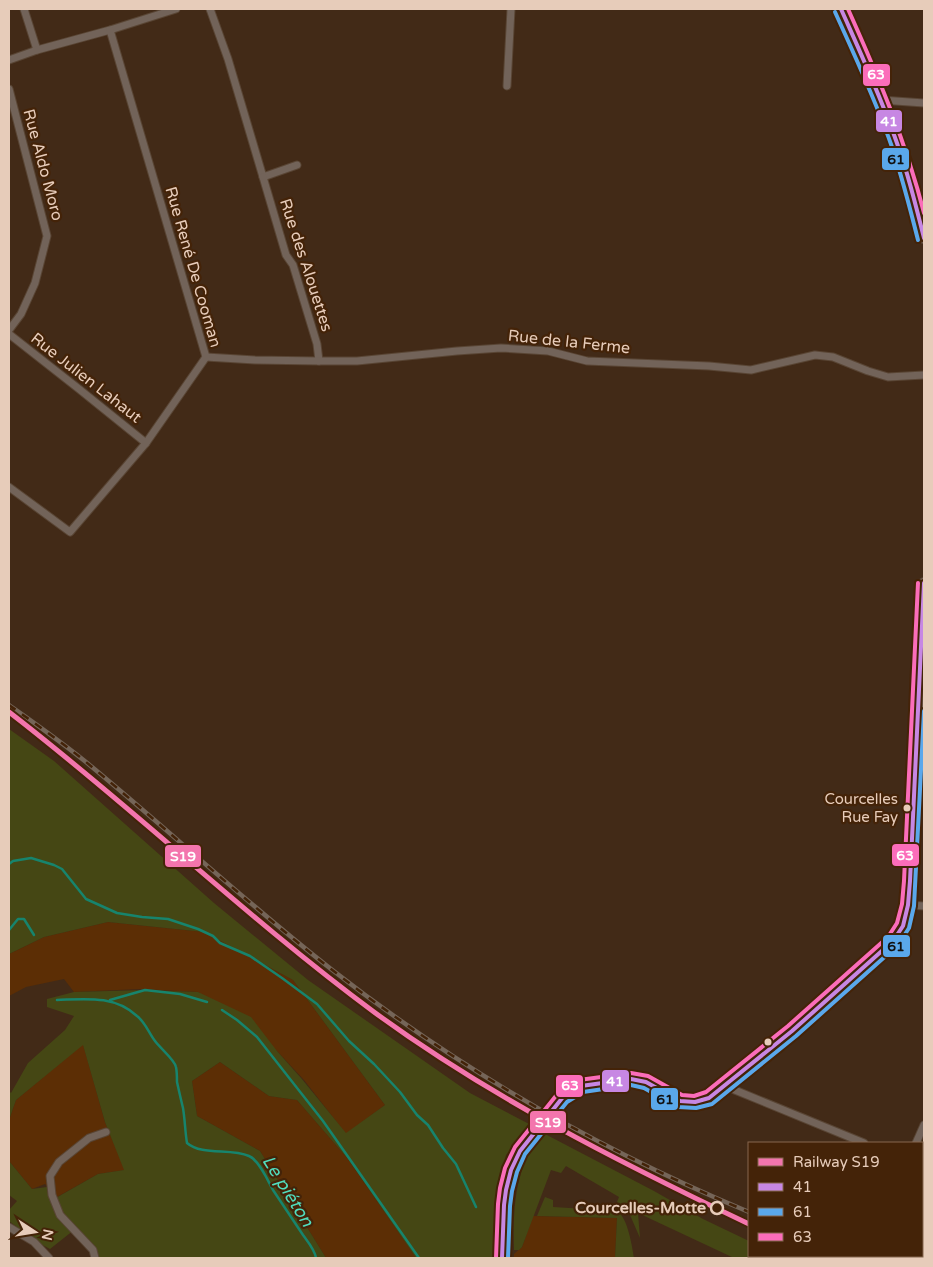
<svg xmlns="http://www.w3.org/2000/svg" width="933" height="1267" font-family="'Varela Round',sans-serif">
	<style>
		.built { fill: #5c2e05 }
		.green { fill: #454714 }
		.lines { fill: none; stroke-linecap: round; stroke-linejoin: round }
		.stream { stroke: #17846d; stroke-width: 2.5 }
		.street-casing { stroke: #594534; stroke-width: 9 }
		.secondary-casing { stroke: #594534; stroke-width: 12 }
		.street { stroke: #726359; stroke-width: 7 }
		.secondary { stroke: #756356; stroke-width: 10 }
		.rail-casing { stroke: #756558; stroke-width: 4.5 }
		.rail { stroke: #442308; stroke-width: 2.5; stroke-dasharray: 8; stroke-linecap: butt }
		.secondary-bridge-casing { stroke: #594534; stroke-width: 12; stroke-linecap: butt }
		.secondary-bridge { stroke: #756356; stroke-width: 10 }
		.bus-1-casing { stroke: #442308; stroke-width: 8 }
		.bus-2-casing { stroke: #442308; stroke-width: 8 }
		.bus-3-casing { stroke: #442308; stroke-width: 8 }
		.bus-1 { stroke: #c787e3; stroke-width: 4 }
		.bus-2 { stroke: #5aa8eb; stroke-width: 4 }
		.bus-3 { stroke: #fb6dba; stroke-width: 4 }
		.rail-1-casing { stroke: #442308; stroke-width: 9 }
		.rail-1 { stroke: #f375ad; stroke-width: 5 }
		.bus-dot { fill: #e7ccba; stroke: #442308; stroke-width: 2 }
		.stop-dot { fill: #442308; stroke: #e7ccba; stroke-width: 2.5 }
		.labels { text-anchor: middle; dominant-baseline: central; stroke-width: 4.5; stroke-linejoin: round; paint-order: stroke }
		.bus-label { font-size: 15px; fill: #e7ccba; stroke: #442308; text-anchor: end }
		.street-label { font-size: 16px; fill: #e7ccba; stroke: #442308 }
		.stop-label { font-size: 16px; font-weight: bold; fill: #e7ccba; stroke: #442308; text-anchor: end }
		.water-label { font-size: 18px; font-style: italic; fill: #51dcbd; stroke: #442308 }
		.line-badge { stroke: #442308; stroke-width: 2 }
		.badge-label { font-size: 14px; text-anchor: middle; font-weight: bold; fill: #fff }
		.pale-badge-label { font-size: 14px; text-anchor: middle; font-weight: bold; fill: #111 }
	</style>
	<rect width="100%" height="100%" fill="#422a17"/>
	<g class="built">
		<path d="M108,922l96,10 89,48 92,125 -39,29 -42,-54 -27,-29 -79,-59 -58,-3 -66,3 -10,-13 -38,8 -17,9v-42l35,-17z"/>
		<path d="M83,1044l22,78 20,48 -27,4 -41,23 -12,-13 -13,5 -23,-28v-41l7,-20z"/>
		<path d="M220,1062l49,34 28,4 51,59 68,99h-90l-66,-107 -63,-35 -5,-35z"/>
		<path d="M533,1216l84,2 -2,40h-101v-4l8,-7z"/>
	</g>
	<g class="green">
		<path d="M9,729l45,32 160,142 94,77 162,113 61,32 -25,30 -9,37 -2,58 1,8h-80l-68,-99 -51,-59 -28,-4 -49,-34 -28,19 5,35 63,35 66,107h-231l-21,-28 -24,19 -13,-7 -28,-21v-11l8,-9 -8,-6v-34l23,28 15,-2 7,12 44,-25 26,-4 -19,-48 -22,-77 -67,55 -7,20v-29l2,2 17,-30 37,-33 9,-14 -27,-9v-8l27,-7 71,-2 53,2 53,25 26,34 24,27 45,55 39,-28 -92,-125 -89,-48 -96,-10 -64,15 -35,17z"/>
		<path d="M545,1134l109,57 49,28 46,22v15h41l7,2h-63l-96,-45 2,25 -10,-23 -13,-13 2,-5 -53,-31 -5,7 -10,-3 -29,77 -3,3h-5c-1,-34 0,-72 18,-102 3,-5 8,-10 13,-14z"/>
		<path d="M545,1197l8,3v7l49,3 1,-7c4,3 9,5 14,8 11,7 15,35 17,47h-19l2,-40 -80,-2z"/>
	</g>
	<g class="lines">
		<g class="stream">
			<path d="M9,864l4,-3 18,-3 23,7 8,4 24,30 31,14 25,4 26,2 30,10 15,7 7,7 30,13 32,22 35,26 32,37 25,23 26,28 17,23 11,10 15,23 13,16 20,43"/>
			<path d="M9,930l9,-11h6l10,16"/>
			<path d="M57,1000c29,-1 57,-5 80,16 8,6 12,17 18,25 5,7 20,19 21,26 1,5 1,10 1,15 2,9 4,18 6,26 2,12 2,23 4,35 15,13 43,5 62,13 10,4 19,25 24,34 10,15 20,30 30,45 5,7 12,15 13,23"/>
			<path d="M110,1000l35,-10 35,4 27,8"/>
			<path d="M222,1010l15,10 20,17 66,84 96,137"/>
		</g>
		<g class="street-casing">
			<g id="street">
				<path d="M24,9l13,41"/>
				<path d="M210,9l18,50 35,118 34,-12"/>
				<path d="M9,60l28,-10 73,-20 66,-21"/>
				<path d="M507,86l4,-77"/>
				<path d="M9,89l38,147 -12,47 -14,31 -12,16"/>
				<path d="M881,100l43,3"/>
				<path d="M263,177l23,78 7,10 24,79 2,17"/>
				<path d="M9,334l70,55 67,54"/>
				<path d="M206,357l49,3 64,1h38l100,-10 44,-3 47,3 39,10 122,5 42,4 64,-15 18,2 35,14 20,6 36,-2"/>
				<path d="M9,487l61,45 76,-89 60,-86 -96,-327"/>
				<path d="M908,905l16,1"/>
				<path d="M725,1086l139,57"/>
				<path d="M916,1143l8,-18"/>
				<path d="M922,1165l2,1"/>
				<path d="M9,1227l25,15 15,16"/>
				<path d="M95,1258l-2,-8 -33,-35 -8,-20 -2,-19 9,-14 30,-24 17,-6"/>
			</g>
		</g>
		<g class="secondary-casing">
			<g id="secondary">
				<path d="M841,9c18,40 37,81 52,123 13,34 22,70 31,106"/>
				<path d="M557,1106c6,-8 14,-16 23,-19 14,-5 51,-9 65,-5 5,2 9,5 14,7 21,12 25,16 50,9l83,-67 101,-90 10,-15 5,-21 2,-24 14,-298"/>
				<path d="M502,1258c1,-35 -1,-75 17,-107 4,-6 8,-11 12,-16"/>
			</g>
		</g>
		<use href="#street" class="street"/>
		<use href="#secondary" class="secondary"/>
		<g class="rail-casing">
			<g id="rail">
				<path d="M9,705c28,20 57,40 83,62 81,67 157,138 239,202 128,100 269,181 418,243"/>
				<path d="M883,1256l10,2"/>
				<path d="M905,1256l11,2"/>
			</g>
		</g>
		<use href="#rail" class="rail"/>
		<g class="secondary-bridge-casing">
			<path id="secondary-bridge" d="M531,1135l26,-29"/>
		</g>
		<use href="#secondary-bridge" class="secondary-bridge"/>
		<g class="bus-1-casing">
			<g id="bus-1">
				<path d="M841,9c20,45 41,90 57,137 11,30 18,61 26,92"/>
				<path d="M502,1258l2,-53 2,-15 5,-20 9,-19 43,-54 18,-11 50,-7 15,3 34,19 15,1 14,-4 83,-67 101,-90 10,-15 5,-21 2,-24 14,-298"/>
			</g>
		</g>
		<g class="bus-2-casing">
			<g id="bus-2">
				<path d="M835,12c20,44 41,89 57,135 10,30 18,61 26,93"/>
				<path d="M508,1258l2,-52 2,-15 5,-19 8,-18 42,-52 16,-10 48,-7 13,3 34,19 18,1 16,-4 84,-68 102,-91 11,-17 5,-22 10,-195"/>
			</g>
		</g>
		<g class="bus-3-casing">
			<g id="bus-3">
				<path d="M848,9c30,67 58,133 76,204"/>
				<path d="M496,1258l2,-54 2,-16 5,-20 10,-21 44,-55 20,-12 52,-7 17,3 34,19 12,1 12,-4 82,-66 100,-89 9,-14 5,-19 2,-23 14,-298"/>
			</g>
		</g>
		<use href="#bus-1" class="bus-1"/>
		<use href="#bus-2" class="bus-2"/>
		<use href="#bus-3" class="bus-3"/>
		<g class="rail-1-casing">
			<path id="rail-1" d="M9,712c125,96 238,206 365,300 116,85 245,150 375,212"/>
		</g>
		<use href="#rail-1" class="rail-1"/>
	</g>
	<g class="bus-dot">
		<circle cx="907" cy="808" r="4.5"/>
		<circle cx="768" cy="1042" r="4.5"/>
	</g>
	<circle class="stop-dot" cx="717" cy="1208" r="6"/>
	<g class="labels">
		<g class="bus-label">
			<text x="898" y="799">Courcelles<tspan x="898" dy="18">Rue Fay</tspan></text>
		</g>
		<g class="street-label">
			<text transform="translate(43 165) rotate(75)">Rue Aldo Moro</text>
			<text transform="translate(306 265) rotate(72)">Rue des Alouettes</text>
			<text transform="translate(193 267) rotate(74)">Rue René De Cooman</text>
			<text transform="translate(569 342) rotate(6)">Rue de la Ferme</text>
			<text transform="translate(86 378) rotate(38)">Rue Julien Lahaut</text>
		</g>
		<g class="stop-label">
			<text x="706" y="1208">Courcelles-Motte</text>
		</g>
		<g class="water-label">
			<text transform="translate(288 1191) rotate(58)">Le piéton</text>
		</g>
	</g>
	<g class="line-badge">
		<rect x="862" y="63" width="29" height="24" rx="5" fill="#fb6dba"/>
		<rect x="875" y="109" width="28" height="24" rx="5" fill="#c787e3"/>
		<rect x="881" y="147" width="29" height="24" rx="5" fill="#5aa8eb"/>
		<rect x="891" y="843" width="29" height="24" rx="5" fill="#fb6dba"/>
		<rect x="164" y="844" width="38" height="24" rx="5" fill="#f375ad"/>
		<rect x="882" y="934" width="29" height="24" rx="5" fill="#5aa8eb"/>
		<rect x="601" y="1069" width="29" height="24" rx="5" fill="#c787e3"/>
		<rect x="555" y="1074" width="29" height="24" rx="5" fill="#fb6dba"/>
		<rect x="650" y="1087" width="29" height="24" rx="5" fill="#5aa8eb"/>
		<rect x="529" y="1110" width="38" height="24" rx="5" fill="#f375ad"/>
	</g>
	<g class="badge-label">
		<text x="876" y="79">63</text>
		<text x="889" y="126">41</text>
		<text x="905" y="860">63</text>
		<text x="183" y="861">S19</text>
		<text x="615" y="1086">41</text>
		<text x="570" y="1090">63</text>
		<text x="548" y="1127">S19</text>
	</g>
	<g class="pale-badge-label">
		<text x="896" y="164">61</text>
		<text x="896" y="951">61</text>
		<text x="665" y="1104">61</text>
	</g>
	<rect width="933" height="1267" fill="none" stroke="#e7ccba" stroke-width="20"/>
	<rect x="748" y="1142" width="175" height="115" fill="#442308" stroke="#85674f"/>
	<rect x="758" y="1158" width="25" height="8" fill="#f375ad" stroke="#85674f"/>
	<text x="793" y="1167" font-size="15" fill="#e7ccba">Railway S19</text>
	<rect x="758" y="1183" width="25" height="8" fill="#c787e3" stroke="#85674f"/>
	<text x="793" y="1192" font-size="15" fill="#e7ccba">41</text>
	<rect x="758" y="1208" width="25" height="8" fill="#5aa8eb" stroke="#85674f"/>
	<text x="793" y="1217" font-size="15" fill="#e7ccba">61</text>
	<rect x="758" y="1233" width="25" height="8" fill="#fb6dba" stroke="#85674f"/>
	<text x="793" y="1242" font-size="15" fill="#e7ccba">63</text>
	<g transform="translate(35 1232) rotate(102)" stroke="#442308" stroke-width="4" paint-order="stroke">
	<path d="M0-4L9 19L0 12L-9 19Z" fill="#e7ccba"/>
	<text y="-8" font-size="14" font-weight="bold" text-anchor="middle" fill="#e7ccba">N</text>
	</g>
</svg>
